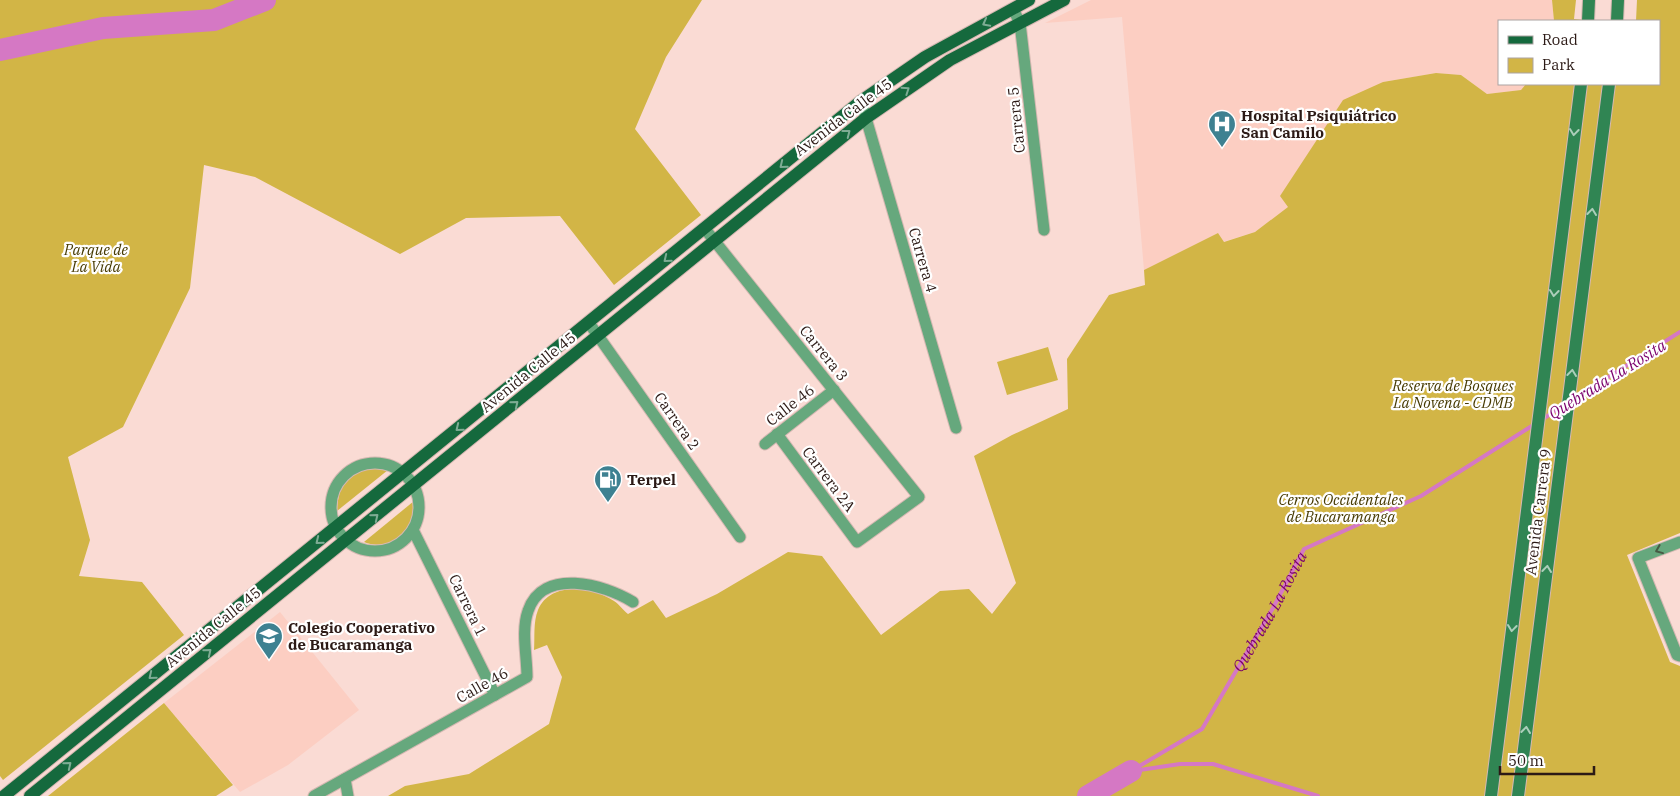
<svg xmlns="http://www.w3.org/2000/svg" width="1680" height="796" font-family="'IBM Plex Serif',serif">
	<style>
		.built { fill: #fccec2 }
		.green { fill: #d2b546 }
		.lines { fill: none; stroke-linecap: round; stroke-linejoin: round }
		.stream { stroke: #d578c4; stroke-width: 4 }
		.river { stroke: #d578c4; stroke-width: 22 }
		.street-casing { stroke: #d5b8b2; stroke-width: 13 }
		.secondary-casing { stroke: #d5b8b2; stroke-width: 14 }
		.primary-casing { stroke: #d5b8b2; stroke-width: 14 }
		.street { stroke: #66a87d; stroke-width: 11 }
		.secondary { stroke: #308553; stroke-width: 12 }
		.primary { stroke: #15693d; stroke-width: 12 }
		.oneway { stroke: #7eac94 }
		.oneway2 { stroke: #acceba }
		.oneway3 { stroke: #465a44 }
		.labels { text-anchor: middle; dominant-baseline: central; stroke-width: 4.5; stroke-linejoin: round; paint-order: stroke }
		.poi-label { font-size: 15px; font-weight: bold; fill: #2c1a16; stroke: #fff; text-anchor: start }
		.street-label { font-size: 15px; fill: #2c1a16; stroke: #fff }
		.park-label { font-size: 15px; font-style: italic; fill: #473a02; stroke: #fff }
		.water-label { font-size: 16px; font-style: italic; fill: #7b006d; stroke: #fff }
	</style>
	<rect width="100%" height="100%" fill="#fadbd4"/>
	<g class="built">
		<path d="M1091,0h461l2,21h-55v63h27l-5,6 -34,4 -26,-19 -25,-2 -53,9 -103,114 9,11 -34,25 -32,10 -5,-9 -74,37 -22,-253 -77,6z"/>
		<path d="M280,612l79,98 -71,55 -48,27 -76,-89z"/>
	</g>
	<g class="green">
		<path d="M0,0h702l-36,57 -31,72 66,86 -87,70 -54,-69 -94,2 -66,36 -145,-77 -51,-12 -14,123 -67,139 -55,30 22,83 -11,36 63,6 42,53 -181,145 -3,-4z"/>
		<path d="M1552,0h24l-2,19 19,2h-39z"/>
		<path d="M1637,0h43v533l-53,22 43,107 10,4v130h-1292l17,-10 64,-12 80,-50 13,-47 -15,-32 -13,5c1,-12 -1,-28 4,-40 12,-29 54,-24 76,-9 5,3 9,9 14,13l25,-14 13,18 51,-24 71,-42 34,4 59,79 59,-44 29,-2 23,25 24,-31 -42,-127 38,-21 56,-26 -1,-50 42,-64 36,-10 -1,-15 74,-37 6,9 31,-10 33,-25 -8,-11 63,-96 40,-18 53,-9 25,2 26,19 34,-4 5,-6h133v-63h-23z"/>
		<path d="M1048,347l10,33 -51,15 -10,-33z"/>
		<path d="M371,466l17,4 -51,41c1,-25 9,-38 34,-45z"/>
		<path d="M414,501c2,27 -23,52 -50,41z"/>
		<path d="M164,703l69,82 -17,11h-168z"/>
	</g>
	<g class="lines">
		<g class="stream">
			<path d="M1572,400l108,-68"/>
			<path d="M1543,419l21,-14"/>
			<path id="s1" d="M1131,771l71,-42 71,-121 31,-59 117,-53 114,-72"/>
			<path d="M1133,771l47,-7h33l105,32"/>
		</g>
		<g class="river">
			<path d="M0,50l103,-22 111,-8 51,-20"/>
			<path d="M1088,796l43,-25"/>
		</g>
		<g class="street-casing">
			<g id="street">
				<path d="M1013,9l7,14 24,207"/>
				<path d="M861,101l95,327"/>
				<path d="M705,229l214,268 -62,45 -80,-108"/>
				<path d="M589,323l151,214"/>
				<path d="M765,444l69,-54"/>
				<circle cx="375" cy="507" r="44"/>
				<path d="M413,530l82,165"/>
				<path d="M1680,542l-42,16 39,97 3,1"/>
				<path d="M345,779l3,17"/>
				<path d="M314,796l213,-119c0,-21 -6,-46 1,-66 14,-44 76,-27 105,-9"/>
			</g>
		</g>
		<g class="secondary-casing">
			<g id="secondary">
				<path d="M1588,21l1,-21"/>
				<path d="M1617,21l1,-21"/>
				<path d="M1491,796l90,-712"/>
				<path d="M1518,796l91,-712"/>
			</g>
		</g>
		<g class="primary-casing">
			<g id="primary">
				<path d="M4,796l857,-695 64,-44 104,-57"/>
				<path d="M30,796l836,-678 84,-58 114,-60"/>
			</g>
		</g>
		<use href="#street" class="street"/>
		<use href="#secondary" class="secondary"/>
		<use href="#primary" class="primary"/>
	</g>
	<defs><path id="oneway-chevron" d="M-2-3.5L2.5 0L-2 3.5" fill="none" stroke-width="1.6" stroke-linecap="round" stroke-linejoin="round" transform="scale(1.25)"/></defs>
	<g class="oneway">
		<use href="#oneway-chevron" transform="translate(986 23) rotate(152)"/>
		<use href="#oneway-chevron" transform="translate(906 90) rotate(-34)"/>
		<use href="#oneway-chevron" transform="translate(847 133) rotate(-38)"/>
		<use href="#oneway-chevron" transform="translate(783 165) rotate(141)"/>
		<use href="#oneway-chevron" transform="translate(667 259) rotate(141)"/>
		<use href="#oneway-chevron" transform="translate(515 404) rotate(-39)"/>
		<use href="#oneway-chevron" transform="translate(459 428) rotate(141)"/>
		<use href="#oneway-chevron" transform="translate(375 517) rotate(-39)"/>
		<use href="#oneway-chevron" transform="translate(319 541) rotate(141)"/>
		<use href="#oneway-chevron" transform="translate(208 652) rotate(-39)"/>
		<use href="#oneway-chevron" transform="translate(152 676) rotate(141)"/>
		<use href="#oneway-chevron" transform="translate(68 765) rotate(-39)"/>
	</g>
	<g class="oneway2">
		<use href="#oneway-chevron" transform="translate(1574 132) rotate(97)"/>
		<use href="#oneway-chevron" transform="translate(1592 212) rotate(-83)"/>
		<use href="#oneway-chevron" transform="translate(1554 293) rotate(97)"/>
		<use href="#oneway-chevron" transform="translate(1572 373) rotate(-83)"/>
		<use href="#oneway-chevron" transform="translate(1547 569) rotate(-83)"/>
		<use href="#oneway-chevron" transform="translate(1512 628) rotate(97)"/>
		<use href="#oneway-chevron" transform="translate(1526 730) rotate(-83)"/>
	</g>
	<use class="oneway3" href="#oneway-chevron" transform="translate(1659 550) rotate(158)"/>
	<defs>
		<g id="hospital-pin" transform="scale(1.4375)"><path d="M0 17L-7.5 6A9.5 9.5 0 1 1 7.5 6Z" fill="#3e8191" stroke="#fff"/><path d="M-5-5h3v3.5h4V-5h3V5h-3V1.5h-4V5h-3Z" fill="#fff"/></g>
		<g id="fuel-pin" transform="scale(1.4375)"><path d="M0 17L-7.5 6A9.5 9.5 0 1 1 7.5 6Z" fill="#3e8191" stroke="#fff"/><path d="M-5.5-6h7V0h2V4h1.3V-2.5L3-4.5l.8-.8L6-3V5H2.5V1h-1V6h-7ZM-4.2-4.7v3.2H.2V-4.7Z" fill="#fff"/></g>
		<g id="school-pin" transform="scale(1.4375)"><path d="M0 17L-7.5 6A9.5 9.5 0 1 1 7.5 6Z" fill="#3e8191" stroke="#fff"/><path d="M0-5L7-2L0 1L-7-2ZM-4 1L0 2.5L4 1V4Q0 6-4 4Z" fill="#fff"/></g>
	</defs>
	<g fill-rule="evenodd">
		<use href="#hospital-pin" x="1222" y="124"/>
		<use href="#fuel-pin" x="608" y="479"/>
		<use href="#school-pin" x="269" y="636"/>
	</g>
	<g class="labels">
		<g class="poi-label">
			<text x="1241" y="115">Hospital Psiquiátrico<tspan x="1241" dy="17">San Camilo</tspan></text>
			<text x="627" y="479">Terpel</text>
			<text x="288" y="627">Colegio Cooperativo<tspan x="288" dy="17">de Bucaramanga</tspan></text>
		</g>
		<g class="street-label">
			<text transform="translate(843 117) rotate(-37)">Avenida Calle 45</text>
			<text transform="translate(1016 120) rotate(-96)">Carrera 5</text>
			<text transform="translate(923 260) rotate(74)">Carrera 4</text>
			<text transform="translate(824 353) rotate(51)">Carrera 3</text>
			<text transform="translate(528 372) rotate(-39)">Avenida Calle 45</text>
			<text transform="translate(790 405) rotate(-38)">Calle 46</text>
			<text transform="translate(677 421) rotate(55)">Carrera 2</text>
			<text transform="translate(829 479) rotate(53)">Carrera 2A</text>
			<text transform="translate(1538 512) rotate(-83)">Avenida Carrera 9</text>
			<text transform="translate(468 605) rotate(64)">Carrera 1</text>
			<text transform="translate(213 627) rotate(-39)">Avenida Calle 45</text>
			<text transform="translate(482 685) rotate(-29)">Calle 46</text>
		</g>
		<g class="park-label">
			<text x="96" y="249">Parque de<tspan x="96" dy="17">La Vida</tspan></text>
			<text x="1453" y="385">Reserva de Bosques<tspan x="1453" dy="17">La Novena - CDMB</tspan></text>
			<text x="1341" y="499">Cerros Occidentales<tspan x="1341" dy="17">de Bucaramanga</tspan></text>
		</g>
		<g class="water-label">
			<text transform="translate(1607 379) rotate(-32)">Quebrada La Rosita</text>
			<text stroke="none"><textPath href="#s1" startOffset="218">Quebrada La Rosita</textPath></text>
		</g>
	</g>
	<rect x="1498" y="20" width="162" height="65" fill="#ffffff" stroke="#aba3a2"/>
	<rect x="1508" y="36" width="25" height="8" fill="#15693d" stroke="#aba3a2"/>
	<text x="1542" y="45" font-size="15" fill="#2c1a16">Road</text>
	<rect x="1508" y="58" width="25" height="15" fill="#d2b546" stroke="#aba3a2"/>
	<text x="1542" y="70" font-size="15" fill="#2c1a16">Park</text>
	<path d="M1500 766v8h94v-8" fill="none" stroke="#2c1a16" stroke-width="2.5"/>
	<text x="1508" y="766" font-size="15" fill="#2c1a16" stroke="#ffffff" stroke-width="4" paint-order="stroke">50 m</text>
</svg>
